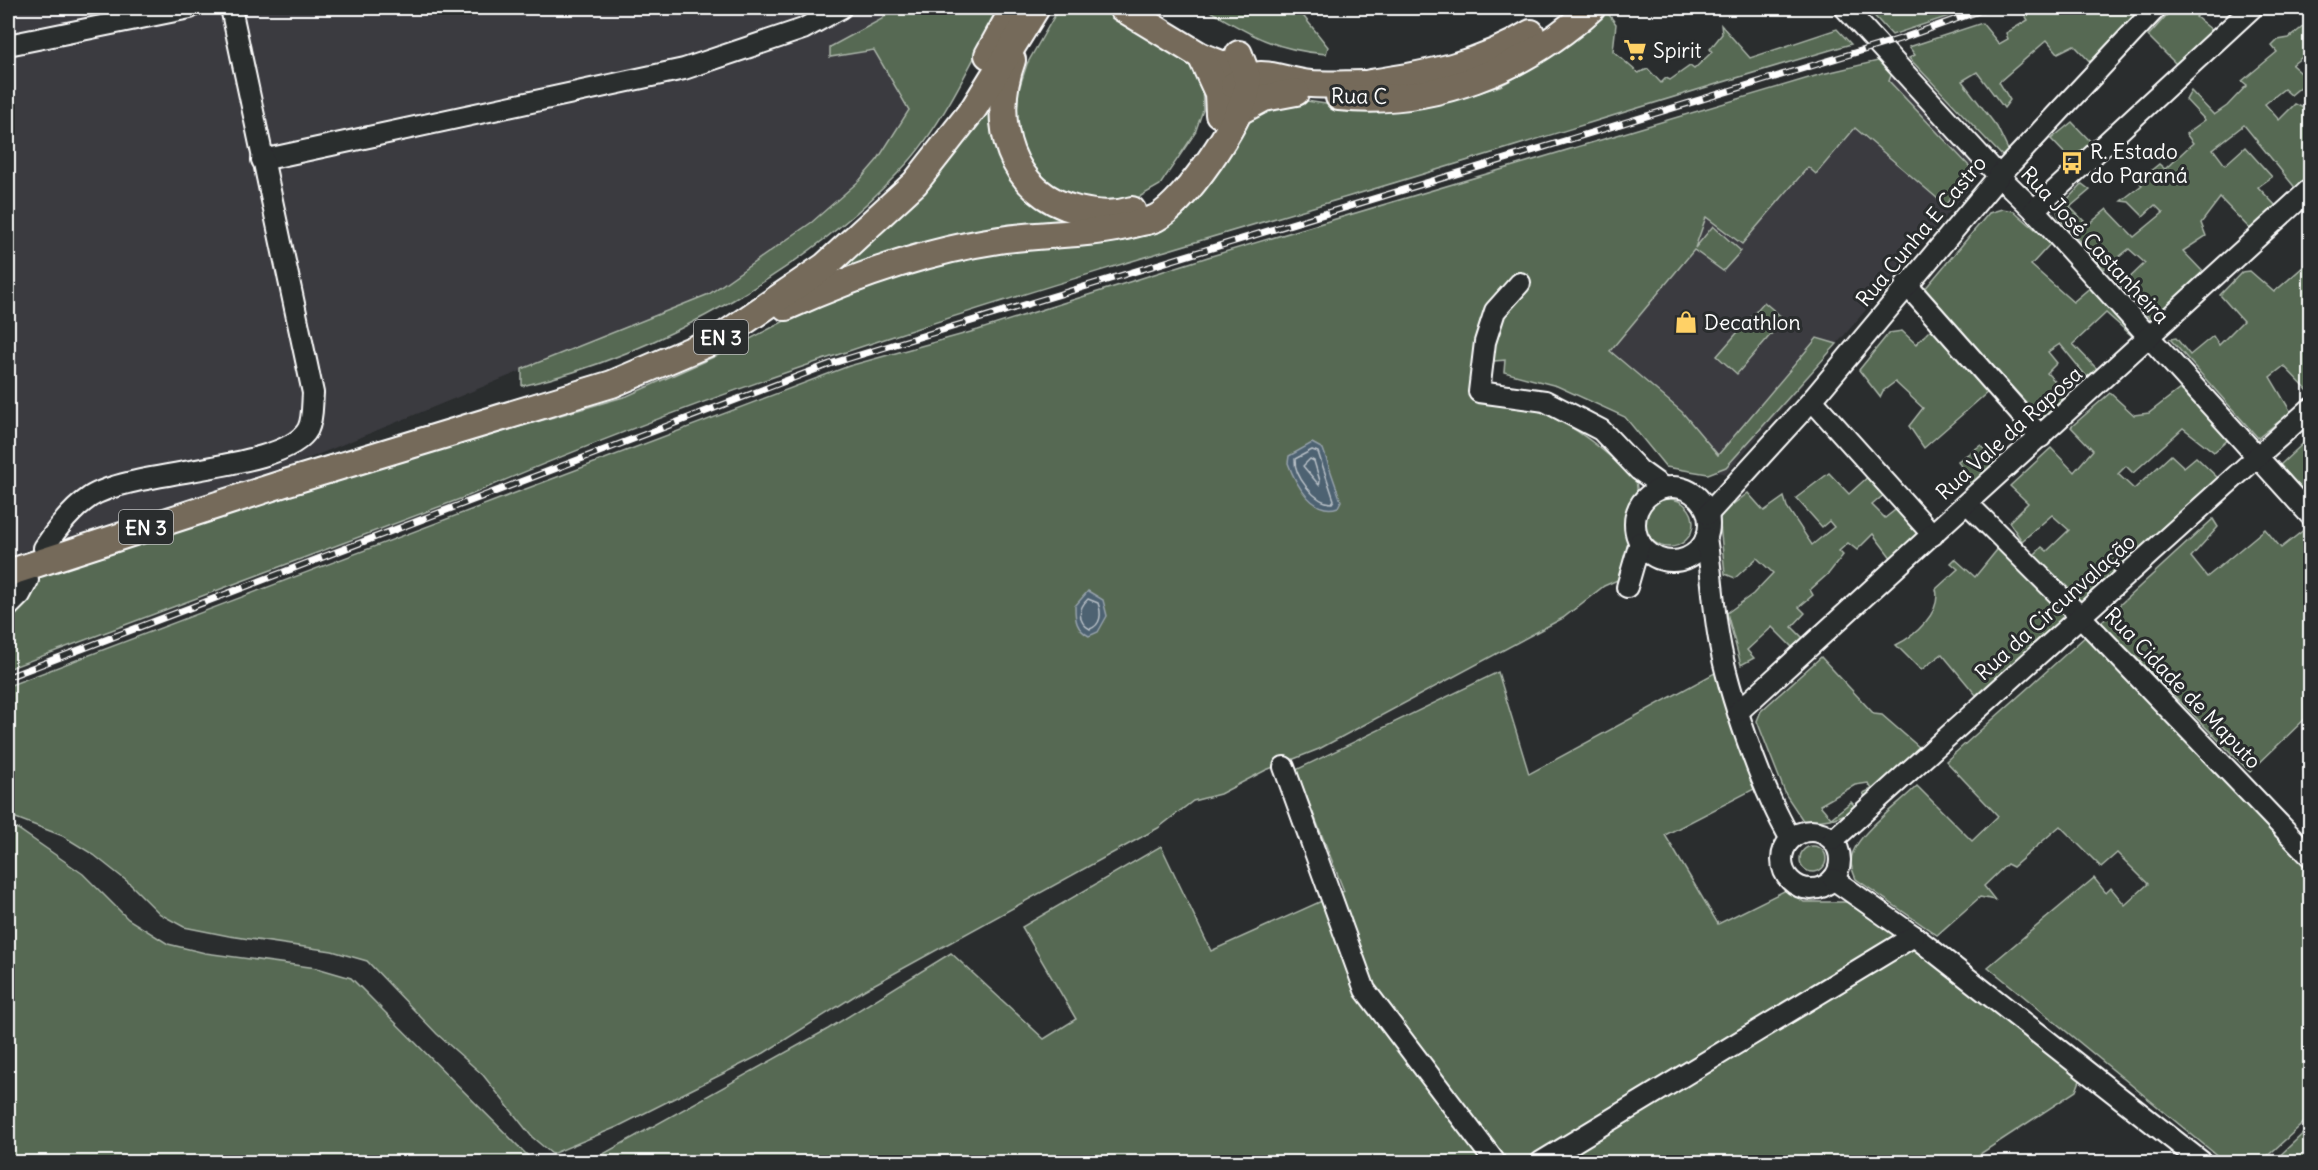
<svg xmlns="http://www.w3.org/2000/svg" width="2318" height="1170" font-family="Delius,sans-serif">
	<style>
		.built { fill: #3a3a3f }
		.green { fill: #566953; stroke: #aab4a9; stroke-width: 1.5 }
		.water { fill: #4e6272; stroke: #95a1aa; stroke-width: 1.5 }
		.lines { fill: none; stroke-linecap: round; stroke-linejoin: round }
		.shore { stroke: #b8c0c7; stroke-width: 1.5 }
		.minor-casing { stroke: #fff; stroke-width: 24 }
		.major-casing { stroke: #fff; stroke-width: 30 }
		.minor { stroke: #2a2d2e; stroke-width: 20 }
		.major { stroke: #746a5a; stroke-width: 26 }
		.rail-casing { stroke: #fff; stroke-width: 7 }
		.rail { stroke: #2a2d2e; stroke-width: 4.5; stroke-dasharray: 14; stroke-linecap: butt }
		.labels { text-anchor: middle; dominant-baseline: central; stroke-width: 6; stroke-linejoin: round; paint-order: stroke }
		.shield { fill: #2a2d2e; stroke: #bfc0c0; stroke-width: 1.5 }
		.shield-label { font-size: 20px; font-weight: bold; fill: #fff }
		.poi-label { font-size: 21px; fill: #fff; stroke: #2a2d2e; text-anchor: start }
		.street-label { font-size: 21px; fill: #fff; stroke: #2a2d2e }
	</style>
	<rect width="100%" height="100%" fill="#2a2d2e"/>
	<filter id="ink" filterUnits="userSpaceOnUse"><feTurbulence type="fractalNoise" baseFrequency=".0167" numOctaves="2"/><feDisplacementMap in="SourceGraphic" scale="12" xChannelSelector="R" yChannelSelector="G"/><feConvolveMatrix kernelMatrix="1 2 1 2 8 2 1 2 1" color-interpolation-filters="sRGB"/></filter>
	<g filter="url(#ink)">
		<g class="built">
			<path d="M8,8h981l-113,173 -124,95 -486,200 -258,80z"/>
			<path d="M1893,66l93,103 -260,305 -53,-12 -52,-55 -139,-52z"/>
		</g>
		<g class="green">
			<path d="M893,8h107c-25,47 -55,112 -90,152 -94,105 -251,195 -388,226v-17l187,-75 103,-72 47,-41 19,-22 31,-49 -35,-60 -44,7v-10l52,-28z"/>
			<path d="M1059,8h42l90,57 11,19 1,26 -8,23 -35,52 -26,15 -33,8 -44,-15 -26,-23 -21,-53 17,-53z"/>
			<path d="M1205,8h92l31,39 -2,7c-52,-4 -77,-20 -121,-46z"/>
			<path d="M1604,8l12,16 -3,27 25,22 10,-4 13,14 5,-5 4,2 20,-14 4,3 18,-17 -2,-3 12,-15 -1,-9 29,33 87,-29 14,15c-169,49 -336,103 -504,153 -297,88 -595,175 -879,299l-460,173v-83l312,-102 307,-88 102,-46 105,-55 103,-36 199,-26 102,-106 36,-22 33,-4 56,9h42l47,-9 48,-15 29,-16 33,-21z"/>
			<path d="M1867,8h106l-81,27z"/>
			<path d="M2024,8h123l-51,60 -22,-23 -16,8 -11,-13 -48,42 11,18 -6,8 -27,-36 -15,9 35,46 14,29 -5,4 -97,-102 6,-3 -6,-8 73,-24 17,21 9,-5 -2,-6 22,-13 -7,-11z"/>
			<path d="M2173,8h33l-10,9 16,13 -34,36 -30,-30z"/>
			<path d="M2310,21v30l-18,14 17,15 -18,15 -7,-6 -19,15 14,16 16,-16 15,7v34l-5,4 5,6v18l-13,17 -53,-65 -31,24 12,16 20,-18 27,30 -14,10 18,19 -25,24 -31,-32 -19,25 5,13 -23,15 22,23 -51,49 -33,-37 24,-23 -16,-14 -25,20 -45,-51 -2,-8 25,-26 8,6 -20,17 18,18 19,-16 27,28 29,-24 -8,-8 -12,11 -14,-14 -8,-1 21,-16 -4,-4 21,-17 6,5 28,-26 -7,-9 19,-14 -19,-20 5,-9 23,24 13,-9 20,-21 -5,-4 35,-29 -5,-6 6,-6 11,-2z"/>
			<path d="M1882,60l10,13 -3,8 82,87 1,6 -27,31 -90,-77 -39,46 -8,-7 -66,77 -36,-27 -11,31 18,-22 28,25 -18,20 -29,-21 -84,101 72,61 36,43 99,-117 20,6 -111,123 -18,7 -42,-7 -41,-50 -68,-31 -53,-14 1,-12 -22,2 -4,29c20,8 41,13 62,21 36,14 66,41 95,67l3,28 -8,13 6,43 -8,12 -25,11 -41,32 -244,131 -53,21 -46,24 -27,7 -35,27 -294,162 -100,63 -147,74 -65,27 -20,-17 -49,-62 -46,-41 -70,-73 -35,-10 -103,-15 -45,-9 -24,-13 -32,-32 -34,-27 -31,-19 -55,-21v-129l841,-320 129,-36 230,-73 614,-183z"/>
			<path d="M999,91l-1,42 81,90 -255,56c61,-59 130,-115 175,-188z"/>
			<path d="M2072,122l20,21 -21,17 -20,-21z"/>
			<path d="M2002,209l12,2 37,32 -20,22 42,37 19,-16 44,46 -4,4 -26,-23 -33,31 24,25 -10,8 -27,-33 -12,8 9,11 -10,10 20,21 -24,27 -119,-131 65,-77z"/>
			<path d="M2310,261v132l-26,-27 -14,11 21,35 -33,26 -88,-99 6,-1 14,17 23,-19 6,9 24,-24 -23,-26 22,-23 8,-1 24,21z"/>
			<path d="M1764,302l20,17 -47,55 -20,-18z"/>
			<path d="M1931,329l58,62 -65,57 -15,-22 14,-18 -28,-26 -12,9 -3,6 -21,-27 30,-37 13,-2 14,13z"/>
			<path d="M2180,389l50,49 -16,14 -31,-24 -50,45 -7,-7 -8,8 16,15 37,-34 13,12 12,-10 22,21 -137,124 -47,-47 8,-8 5,4 22,-21 -17,-15 -30,26 -13,-19 19,-19 -18,-17 41,-38 23,24 19,-22 -22,-23 39,-34 24,22 15,-2z"/>
			<path d="M2310,437v61l-30,-33z"/>
			<path d="M1981,445l18,20 -25,25 -16,-29z"/>
			<path d="M1829,473l20,21 21,-19 16,18 -14,12 13,13 14,-11 24,27 -31,25 -19,-25 -16,16 -9,-7 -9,8 4,4 -14,18 -19,17 3,5 -14,12 6,6 -13,14 12,12 -12,8 -20,-20 -25,23 7,8 -13,7 -14,-52 26,-19 20,-21 -16,-15 -22,20 -10,-4 -6,-59 29,-22 16,18 20,-14 3,10 25,38 22,-18 -5,-6 -7,6 -26,-29z"/>
			<circle cx="1669" cy="523" r="24"/>
			<path d="M2213,519l5,8 -27,30 16,20 58,-48 16,19 29,-23v189l-60,58 -149,-150z"/>
			<path d="M2001,545l66,70 -91,80 -34,-41 -21,16 -25,-25c19,-9 46,-33 40,-56l22,-20 -7,-6 4,-4 20,18z"/>
			<path d="M2086,636l224,231v250l-49,45h-36l-237,-195 106,-89 12,15 5,-5 14,17 23,-21 -31,-31 -16,14 -41,-41 -47,41 -6,-3 -23,22 11,14 -15,-3 -43,38 -81,-56c-4,-9 -7,-17 -3,-27 9,-22 47,-49 64,-66l55,55 26,-25 -52,-55z"/>
			<path d="M1821,657l53,57 8,1 38,33 -54,50 -3,-5 9,-4 -4,-6 -13,2 -35,20 11,13 20,-16 5,5c-16,13 -32,13 -52,15l-18,-27 -29,-74 4,-10z"/>
			<path d="M1722,669l38,117 -95,49 53,89 68,-34 18,12h46l82,54 149,122 -5,13 -108,71h-1379l239,-133 123,-76 93,86 32,-20 -54,-92 139,-81 50,105 133,-60 -48,-121 202,-98 31,102z"/>
			<path d="M8,826l10,3 65,45 45,45 40,25 37,9 112,15 34,10 183,184h-526z"/>
			<circle cx="1813" cy="859" r="13"/>
			<path d="M2310,1127v35h-37z"/>
		</g>
		<g class="water">
			<path d="M1312,443l11,6 18,52 -3,6c-25,9 -43,-24 -50,-44l1,-7z"/>
			<path d="M1088,591l15,9 4,16 -9,16 -9,4c-13,-7 -14,-16 -14,-30z"/>
		</g>
		<g class="lines">
			<g class="shore">
				<path d="M1312,450l6,2 16,48 -2,3c-17,0 -38,-27 -37,-44z"/>
				<path d="M1310,459l4,2 6,20 -1,4 -16,-19z"/>
				<path d="M1088,599l10,4c4,11 3,22 -8,26 -13,-7 -12,-21 -2,-30z"/>
			</g>
			<g class="minor-casing">
				<g id="minor">
					<path d="M1845,8l154,168 35,34 276,305"/>
					<path d="M8,45l182,-37"/>
					<path d="M262,160l422,-91 119,-40 38,-21"/>
					<path d="M2034,210l218,-202"/>
					<path d="M1520,283l-25,28 -10,31 -6,50 66,9 56,29 38,40 25,18"/>
					<path d="M1906,284l135,153"/>
					<path d="M1812,400l121,135"/>
					<circle cx="1672" cy="524" r="37"/>
					<path d="M1968,504l112,112 230,240"/>
					<path d="M1708,514l104,-114 187,-224 157,-168"/>
					<path d="M1706,538c6,34 7,68 13,101 9,54 44,154 72,200"/>
					<path d="M44,548c13,-20 27,-38 46,-51 43,-28 196,-26 218,-68 5,-10 4,-25 5,-36l-82,-385"/>
					<path d="M1627,587l13,-45"/>
					<path d="M8,607l12,-12 8,-15"/>
					<path d="M1739,711l571,-522"/>
					<path d="M1284,767l81,223 130,172"/>
					<circle cx="1811" cy="860" r="29"/>
					<path d="M1833,840l477,-431"/>
					<path d="M1833,879l81,57 288,226"/>
					<path d="M1541,1162l373,-226"/>
				</g>
			</g>
			<g class="major-casing">
				<g id="major">
					<path d="M1122,8l79,48 56,22"/>
					<path d="M988,55l26,-47"/>
					<path d="M1201,56l17,37 1,21"/>
					<path d="M1012,60c-22,61 -3,134 66,150 19,4 35,6 54,0"/>
					<path d="M1370,83c56,-8 112,-19 161,-50"/>
					<path d="M1234,85c28,-21 47,-3 77,-1 18,1 35,0 53,0"/>
					<path d="M1339,97c93,10 185,-27 253,-89"/>
					<path d="M1238,112l26,-14 32,-6"/>
					<path d="M786,307c67,-30 139,-56 213,-67 45,-7 90,-4 135,-16 7,-2 16,-3 22,-6 29,-15 85,-97 91,-129 2,-13 -4,-23 -8,-35"/>
					<path d="M8,573l277,-90 327,-99 108,-46 105,-72 90,-83 59,-75 62,-100"/>
				</g>
			</g>
			<use href="#minor" class="minor"/>
			<use href="#major" class="major"/>
			<g class="rail-casing">
				<path id="rail" d="M8,677l822,-313 1070,-325 87,-31"/>
			</g>
			<use href="#rail" class="rail"/>
		</g>
	</g>
	<defs>
		<g id="supermarket-bare" transform="scale(1.8)"><path d="M-6-5.5h2.5l.6 2H6L4.5 2H-2.5L-4.4-4H-6ZM-1.5 3.2a1.3 1.3 0 1 0 .1 0ZM3 3.2a1.3 1.3 0 1 0 .1 0Z" fill="#ffd166" stroke="#2a2d2e" stroke-width="2.5" paint-order="stroke"/></g>
		<g id="bus-bare" transform="scale(1.8)"><path d="M-5-6H5V4H4V6H2V4H-2V6H-4V4H-5ZM-3.5-4V0h7V-4ZM-3.5 1.2v1.5H-2V1.2ZM2 1.2v1.5H3.5V1.2Z" fill="#ffd166" stroke="#2a2d2e" stroke-width="2.5" paint-order="stroke"/></g>
		<g id="shop-bare" transform="scale(1.8)"><path d="M-5-2.5h2.3a2.7 3.5 0 0 1 5.4 0H5L5.5 6h-11ZM-1.5-2.5h3a1.5 2.3 0 0 0-3 0Z" fill="#ffd166" stroke="#2a2d2e" stroke-width="2.5" paint-order="stroke"/></g>
	</defs>
	<g fill-rule="evenodd">
		<use href="#supermarket-bare" x="1635" y="50"/>
		<use href="#bus-bare" x="2072" y="163"/>
		<use href="#shop-bare" x="1686" y="322"/>
	</g>
	<g class="labels">
		<g class="shield">
			<rect x="694" y="320" width="54" height="34" rx="4.5"/>
			<rect x="119" y="510" width="54" height="34" rx="4.5"/>
		</g>
		<g class="shield-label">
			<text x="721" y="337">EN 3</text>
			<text x="146" y="527">EN 3</text>
		</g>
		<g class="poi-label">
			<text x="1653" y="50">Spirit</text>
			<text x="2090" y="151">R. Estado<tspan x="2090" dy="24">do Paraná</tspan></text>
			<text x="1704" y="322">Decathlon</text>
		</g>
		<g class="street-label">
			<text transform="translate(1359 96) rotate(1)">Rua C</text>
			<text transform="translate(1921 231) rotate(-50)">Rua Cunha E Castro</text>
			<text transform="translate(2095 245) rotate(47)">Rua José Castanheira</text>
			<text transform="translate(2009 433) rotate(-42)">Rua Vale da Raposa</text>
			<text transform="translate(2055 607) rotate(-42)">Rua da Circunvalação</text>
			<text transform="translate(2183 688) rotate(46)">Rua Cidade de Maputo</text>
		</g>
	</g>
	<rect width="2318" height="1170" fill="none" stroke="#2a2d2e" stroke-width="30"/>
	<rect x="15" y="15" width="2288" height="1140" fill="none" stroke="#fff" stroke-width="2" filter="url(#ink)"/>
</svg>
